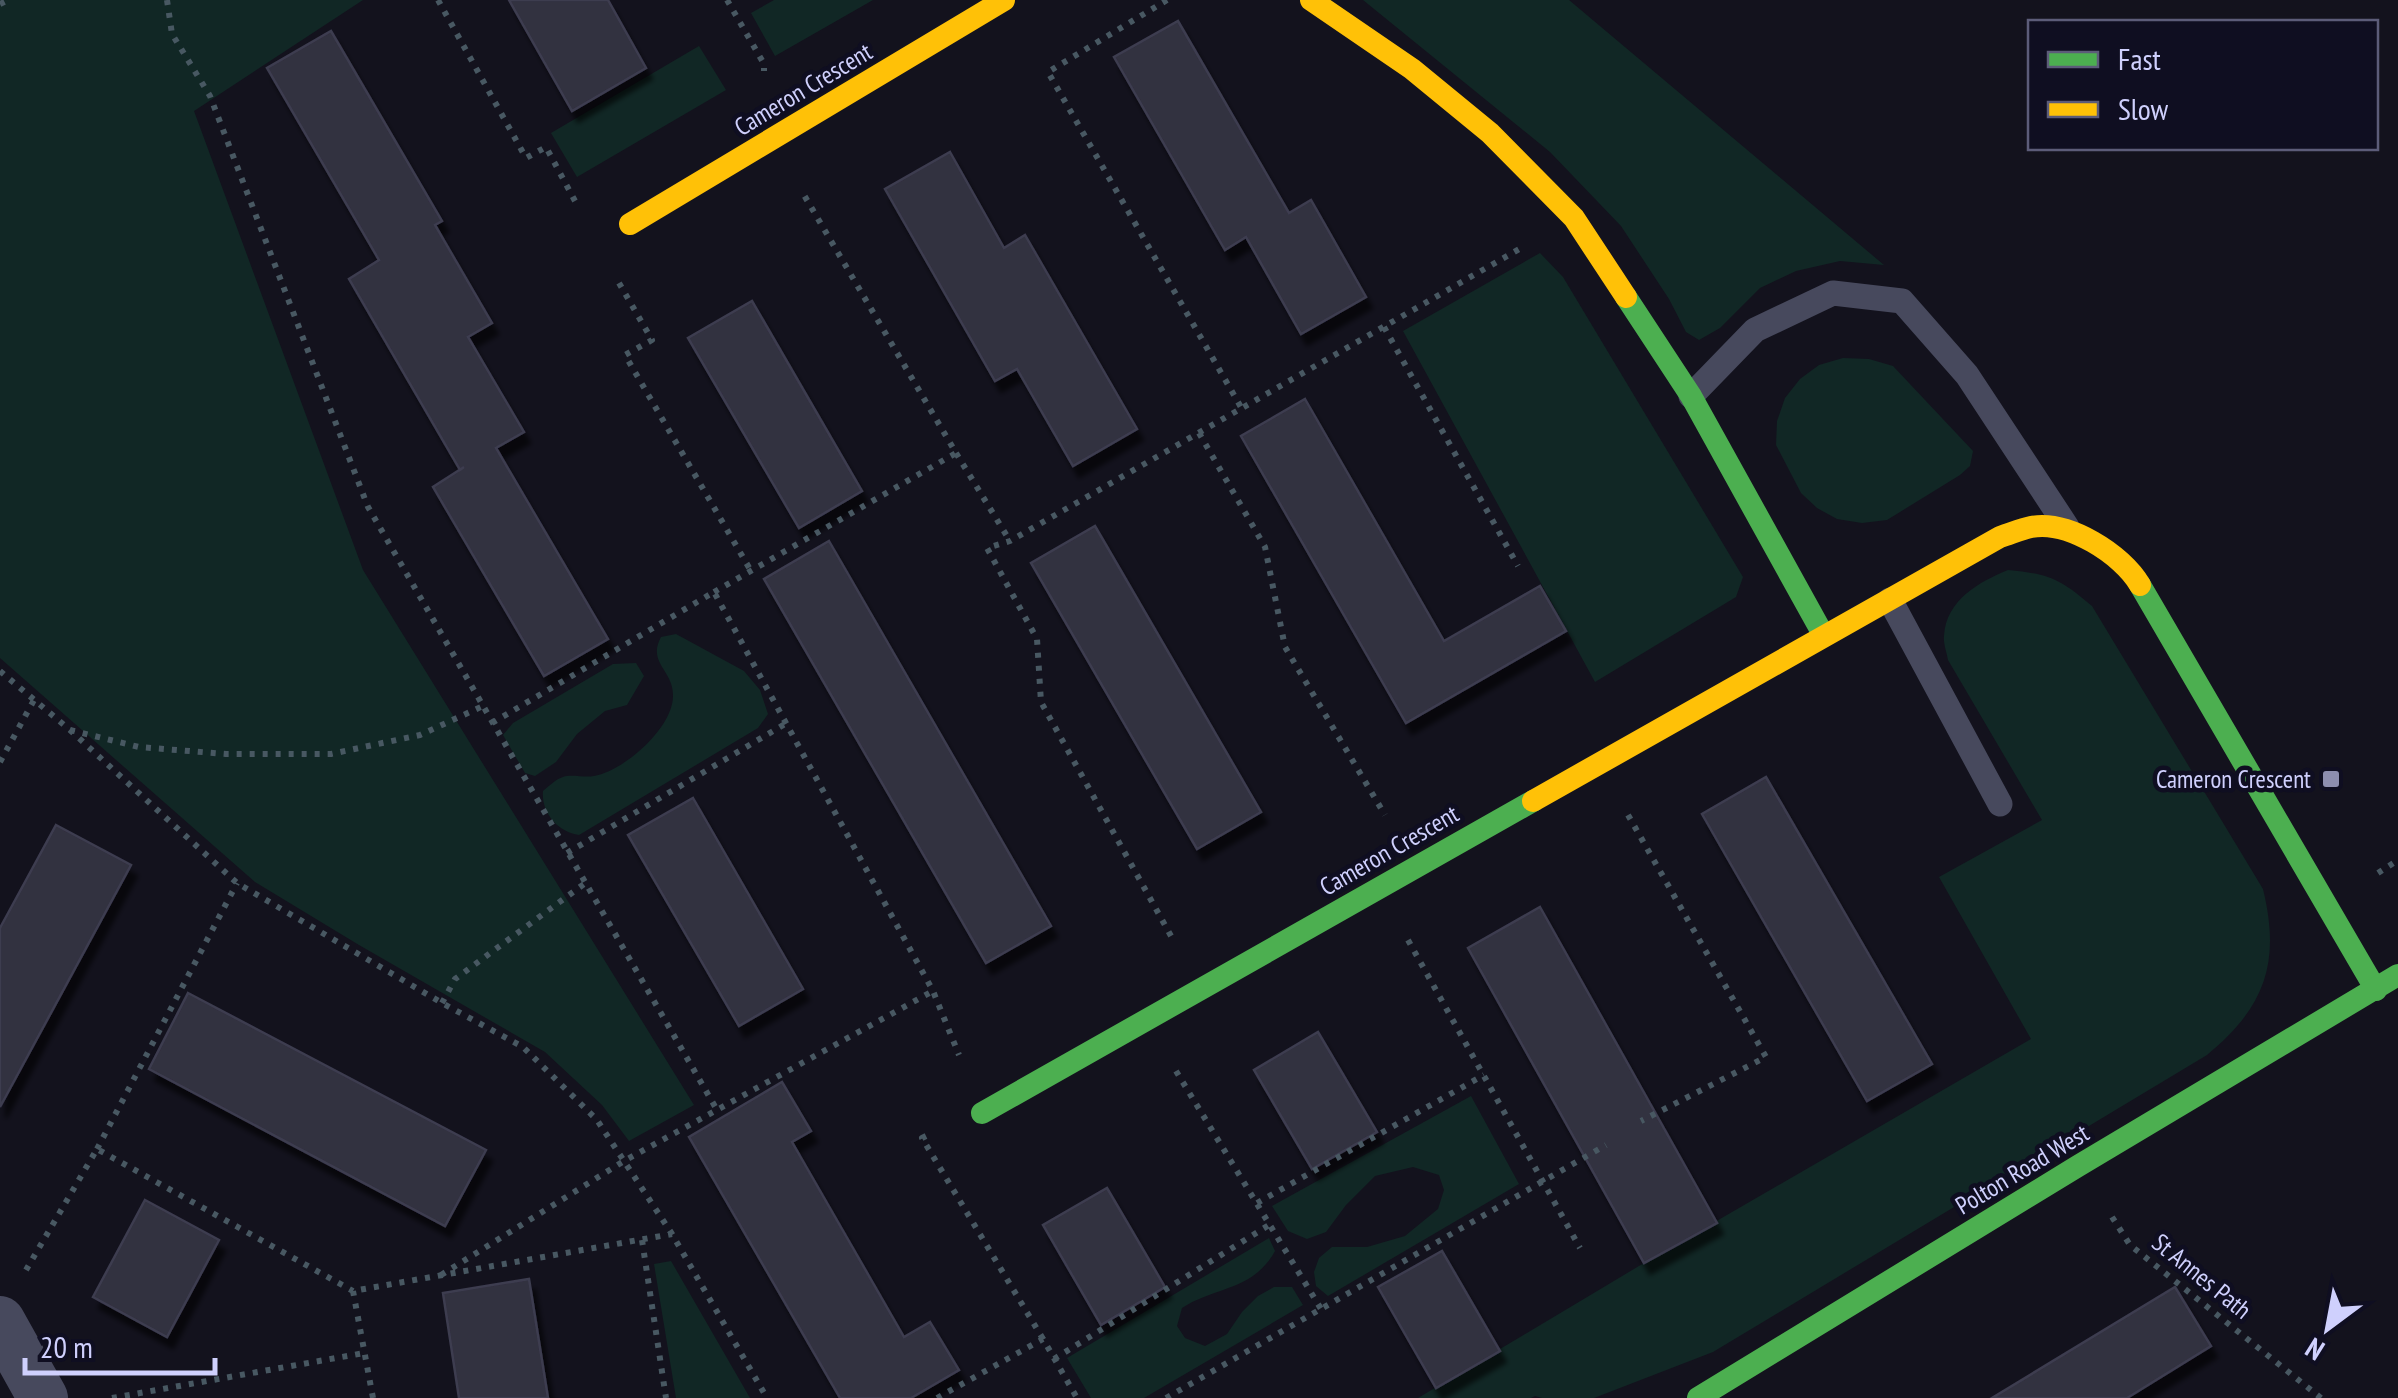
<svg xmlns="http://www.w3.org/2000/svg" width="2398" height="1398" font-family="'PT Sans Narrow',sans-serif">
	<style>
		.green { fill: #112725 }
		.building { fill: #31303f; stroke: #3d3c50; stroke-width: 2.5; filter: url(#shadow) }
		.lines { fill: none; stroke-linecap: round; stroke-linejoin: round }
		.path { stroke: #485862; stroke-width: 6; stroke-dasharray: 5 8; stroke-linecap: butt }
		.lane { stroke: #47495d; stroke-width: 25 }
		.street { stroke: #47495d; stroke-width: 50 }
		.fast { stroke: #4caf50; stroke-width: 22 }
		.slow { stroke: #ffc107; stroke-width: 22 }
		.poi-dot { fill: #8d8eaf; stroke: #0f0e21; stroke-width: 4 }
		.labels { text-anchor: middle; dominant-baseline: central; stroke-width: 9; stroke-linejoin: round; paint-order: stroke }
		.street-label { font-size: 25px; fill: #cfd0fd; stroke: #0f0e21 }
		.poi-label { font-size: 25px; fill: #cfd0fd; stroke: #0f0e21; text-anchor: end }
	</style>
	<defs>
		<filter id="shadow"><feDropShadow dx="6" dy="11" stdDeviation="2.5" flood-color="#0009"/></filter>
	</defs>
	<rect width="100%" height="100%" fill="#13121d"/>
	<g class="green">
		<path d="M0,0h363l-169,111 169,459 331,535 -65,36 -27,-36 -57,-53 -186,-107 -104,-63 -255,-224z"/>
		<path d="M774,0h99l-98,56 -24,-43z"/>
		<path d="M1363,0h206l315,265 -44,-4 -44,10 -36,17 -40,40 -21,12 -13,-8 -17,-33 -48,-73 -71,-74z"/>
		<path d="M699,46l27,44 -149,87 -26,-44z"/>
		<path d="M1540,253l23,24 180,300 -7,20 -141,85 -192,-351z"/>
		<path d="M1843,358l26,1 24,7 80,85 -3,15 -10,9 -73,45 -25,3 -25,-4 -20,-11 -16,-15 -25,-48 1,-24 8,-23 15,-19 19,-14z"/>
		<path d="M2008,570c42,4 52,9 84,36l171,283c18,74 2,118 -56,166l-494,297 -119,46h-52l-7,-2 -4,2h-113l226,-135 387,-224 -92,-162 103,-57 -94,-160c-1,-7 -5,-17 -4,-24 2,-36 35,-54 64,-66z"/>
		<path d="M676,634l68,37 16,19 8,24 -10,14 -179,107c-21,-3 -38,-22 -36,-44 6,-5 13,-12 20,-14 9,-3 21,1 31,-1 30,-5 80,-49 79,-81 0,-25 -26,-32 -12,-58z"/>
		<path d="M636,663l8,13 -17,29 -22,6 -28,23 -21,28 -21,14 -10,-3 -22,-38 10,-12 100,-59z"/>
		<path d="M1471,1096l48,88 -191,112 -12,-10 -2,-14 5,-14 13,-11h35l38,-11 33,-27 6,-19 -5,-15 -26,-8 -38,9 -29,29 -20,27 -19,7 -19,-8 -16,-25z"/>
		<path d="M1269,1238l6,13c-22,40 -59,35 -93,57l-5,18 8,12 20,8 22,-12 15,-22 16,-16 16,-9h18l11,18 -159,93h-53l-24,-40z"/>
		<path d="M671,1261l79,137h-74l-22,-134z"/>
	</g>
	<g class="building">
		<path d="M509,0h99l38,68 -74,43z"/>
		<path d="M1178,21l111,192 22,-13 55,97 -65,37 -55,-97 -21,13 -111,-193z"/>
		<path d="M331,31l111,190 -7,4 57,98 -24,14 56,95 -28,16 112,191 -64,37 -111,-189 31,-20 -4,3 -111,-191 30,-19 -112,-192z"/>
		<path d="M950,152l54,96 21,-13 112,194 -64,37 -56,-97 -22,12 -110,-192z"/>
		<path d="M752,301l110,190 -63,37 -111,-190z"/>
		<path d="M1305,399l139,242 96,-55 26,45 -160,92 -165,-287z"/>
		<path d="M1095,526l166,286 -64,37 -166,-286z"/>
		<path d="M829,541l222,385 -65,37 -222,-384z"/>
		<path d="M1766,777l166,287 -65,37 -165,-287z"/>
		<path d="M693,798l110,191 -64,37 -111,-191z"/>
		<path d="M56,825l75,40 -131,242v-179z"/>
		<path d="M1540,907l177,316 -73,40 -176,-315z"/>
		<path d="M188,993l298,157 -41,76 -296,-157z"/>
		<path d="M1318,1032l59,100 -65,37 -58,-99z"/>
		<path d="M782,1082l29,49 -19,11 112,195 26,-15 29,48 -48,28h-71l-151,-261z"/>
		<path d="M1107,1188l58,99 -64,38 -58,-100z"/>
		<path d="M145,1200l74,40 -52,97 -74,-40z"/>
		<path d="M1442,1251l58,100 -64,37 -58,-101z"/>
		<path d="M529,1279l19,119h-89l-16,-105z"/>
		<path d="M2175,1287l36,59 -84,52h-135z"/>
	</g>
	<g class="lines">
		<g class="path">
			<path d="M167,0l5,34 38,62 158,411 349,603"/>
			<path d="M438,0l88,158 20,-11 29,54"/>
			<path d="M727,0l37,64v7"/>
			<path d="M1167,0l-119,72 194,337"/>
			<path d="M0,4l8,-4"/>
			<path d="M619,283l33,57 -27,15 126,216"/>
			<path d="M1384,327l134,239"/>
			<path d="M1199,433l66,114 20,100 100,168"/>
			<path d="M956,453l54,88"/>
			<path d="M714,592l242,-139 -155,-263"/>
			<path d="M0,671l70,59 167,153 205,120 81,44 74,73 75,114 95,164"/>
			<path d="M492,723l222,-131 219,399 26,64"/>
			<path d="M70,730l69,17 87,7h105l89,-19 63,-29"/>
			<path d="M0,762l34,-62"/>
			<path d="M1628,815l138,242 -125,64"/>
			<path d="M567,853l218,-129"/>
			<path d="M2378,873l20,-13"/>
			<path d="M1171,936l-130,-234 -4,-63 -50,-91 23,-7 511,-293"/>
			<path d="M1408,940l172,308"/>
			<path d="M442,1003l13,-24 129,-95"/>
			<path d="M1176,1071l145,238"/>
			<path d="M926,1136l-4,2 121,201"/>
			<path d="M97,1149l140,-266"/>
			<path d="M1257,1203l227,-128"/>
			<path d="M2112,1217l18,28 191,153"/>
			<path d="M642,1240l24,158"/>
			<path d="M26,1270l71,-121 256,142"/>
			<path d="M441,1275l183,-114 309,-170"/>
			<path d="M1054,1359l215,-134"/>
			<path d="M112,1398l252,-45"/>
			<path d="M373,1398l-20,-107 319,-57"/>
			<path d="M937,1398l106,-59 34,59"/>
			<path d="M1166,1398l440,-253"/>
		</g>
		<g class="lane">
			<path d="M1691,396l64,-66 78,-37 69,8 65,74 100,152"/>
			<path d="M1890,600l110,204"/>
		</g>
		<path class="street" d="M0,1321l43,77"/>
		<g class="fast">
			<path d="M1626,297l65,99 133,240"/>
			<path d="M2140,585l236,405"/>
			<path d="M982,1113l551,-312"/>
			<path d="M1698,1398l380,-232 320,-191"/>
		</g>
		<g class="slow">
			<path d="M1311,0l101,69 78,64 84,85 52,79"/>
			<path d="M630,224l374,-224"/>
			<path d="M1533,801l467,-264c10,-3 21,-8 31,-10 37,-7 91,27 109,58"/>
		</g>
	</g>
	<rect class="poi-dot" x="2321" y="769" width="20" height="20" rx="5"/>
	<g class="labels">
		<g class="street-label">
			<text transform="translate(803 89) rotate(-31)">Cameron Crescent</text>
			<text transform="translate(1389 850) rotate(-30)">Cameron Crescent</text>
			<text transform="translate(2022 1169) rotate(-31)">Polton Road West</text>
			<text transform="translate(2202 1276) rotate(39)">St Annes Path</text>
		</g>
		<g class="poi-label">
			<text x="2311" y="779">Cameron Crescent</text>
		</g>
	</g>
	<rect x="2028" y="20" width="350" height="130" fill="#0f0e21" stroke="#5c5c79" stroke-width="2.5"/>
	<rect x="2048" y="52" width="50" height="15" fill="#4caf50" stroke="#5c5c79" stroke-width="2.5"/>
	<text x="2118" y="70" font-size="30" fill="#cfd0fd">Fast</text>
	<rect x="2048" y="102" width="50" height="15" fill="#ffc107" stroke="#5c5c79" stroke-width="2.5"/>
	<text x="2118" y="120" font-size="30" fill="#cfd0fd">Slow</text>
	<g transform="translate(2328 1328) rotate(212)" stroke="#0f0e21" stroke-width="8" paint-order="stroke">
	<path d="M0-8L18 38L0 25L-18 38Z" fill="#cfd0fd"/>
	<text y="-15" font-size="28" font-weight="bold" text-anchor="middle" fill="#cfd0fd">N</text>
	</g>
	<path d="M25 1358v15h190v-15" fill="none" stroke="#cfd0fd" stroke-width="5"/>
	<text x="40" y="1358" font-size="30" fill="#cfd0fd" stroke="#0f0e21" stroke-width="8" paint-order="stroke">20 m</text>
</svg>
